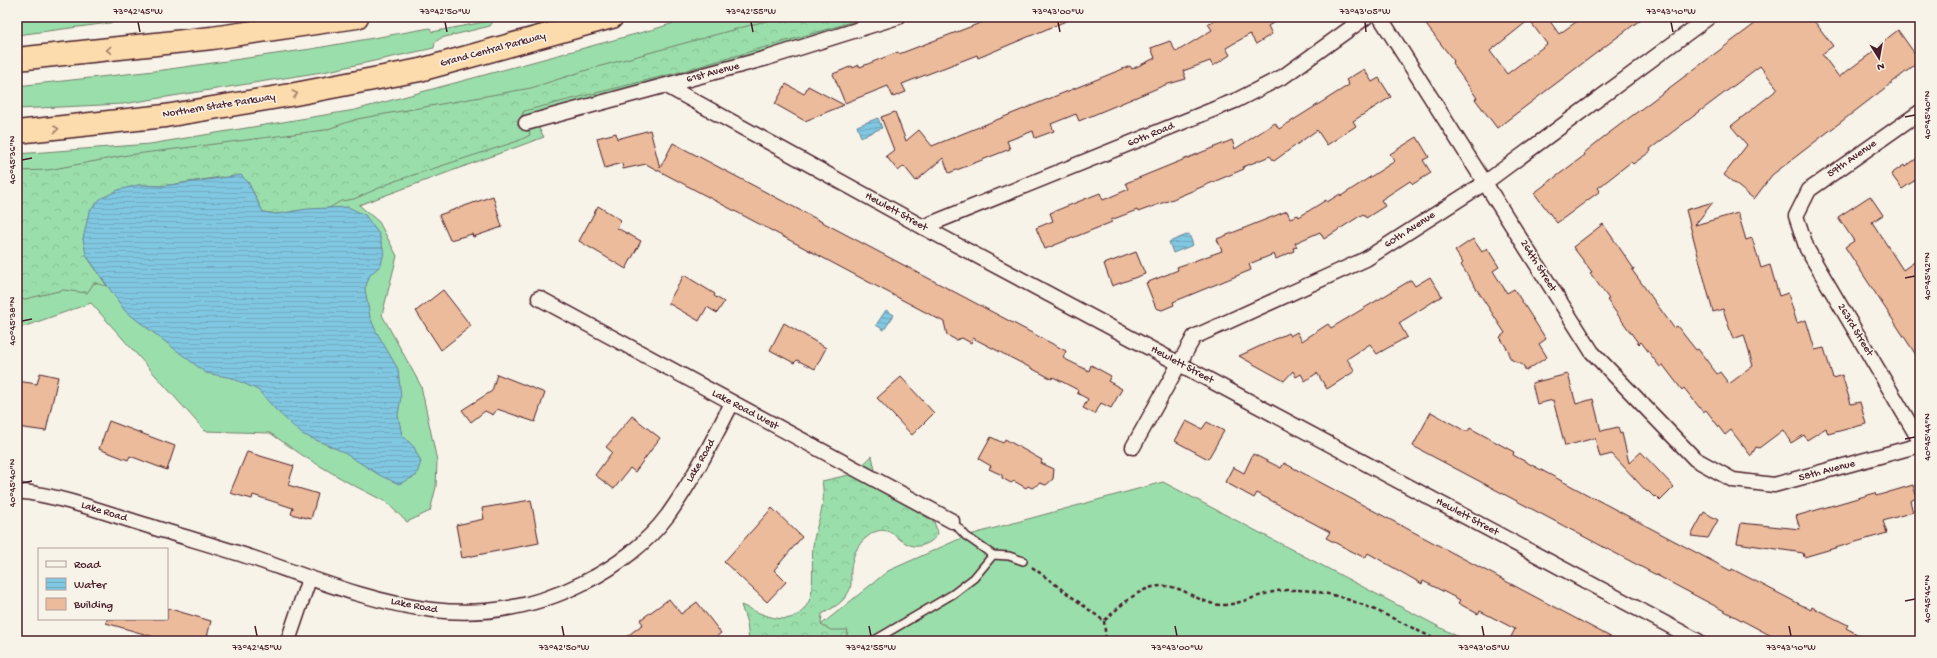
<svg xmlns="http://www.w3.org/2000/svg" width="1937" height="658" font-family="'Gochi Hand',sans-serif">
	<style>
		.grass { fill: #9adfab; stroke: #727f6b }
		.forest { fill: url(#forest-crowns); stroke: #727f6b }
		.water { fill: url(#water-rules); stroke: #6a8498 }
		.building { fill: #ebbb9b; stroke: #4a1f2b; fill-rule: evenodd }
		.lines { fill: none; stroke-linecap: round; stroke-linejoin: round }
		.lane-casing { stroke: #4a1f2b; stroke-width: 10 }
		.street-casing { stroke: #4a1f2b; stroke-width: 17 }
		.highway-casing { stroke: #4a1f2b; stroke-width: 25 }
		.path { stroke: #4a1f2b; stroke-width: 2.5; stroke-dasharray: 4 3; stroke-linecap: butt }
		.lane { stroke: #f7f3e8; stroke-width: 7 }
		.street { stroke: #f7f3e8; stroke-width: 14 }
		.highway { stroke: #fcdcac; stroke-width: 22 }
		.oneway { stroke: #a37e6c }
		.ticks { fill: none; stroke: #4a1f2b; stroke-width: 1.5 }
		.labels { text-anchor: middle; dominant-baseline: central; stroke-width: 3; stroke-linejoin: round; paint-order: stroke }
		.street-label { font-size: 11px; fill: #4a1f2b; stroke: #f7f3e8 }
		.neatline { fill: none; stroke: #4a1f2b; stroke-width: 1.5 }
		.ticks-label { font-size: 10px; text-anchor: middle; fill: #4a1f2b }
	</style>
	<defs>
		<pattern id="forest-crowns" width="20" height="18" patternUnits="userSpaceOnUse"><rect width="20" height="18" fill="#9adfab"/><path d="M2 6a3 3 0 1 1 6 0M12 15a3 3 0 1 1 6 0" fill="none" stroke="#86bf93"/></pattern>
		<pattern id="water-rules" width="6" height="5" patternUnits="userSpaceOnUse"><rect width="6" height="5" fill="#80c7e1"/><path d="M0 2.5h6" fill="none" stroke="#70aac1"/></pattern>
	</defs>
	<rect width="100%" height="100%" fill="#f7f3e8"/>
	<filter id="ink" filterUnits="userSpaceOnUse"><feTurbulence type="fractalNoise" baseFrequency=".025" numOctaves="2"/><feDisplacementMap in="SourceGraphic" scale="8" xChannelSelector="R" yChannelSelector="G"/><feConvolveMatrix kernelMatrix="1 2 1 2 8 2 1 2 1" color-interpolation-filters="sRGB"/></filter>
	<g filter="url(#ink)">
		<g class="grass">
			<path d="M17,17h138l-138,18z"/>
			<path d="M692,17h187l-30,11 -316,90 11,19 -185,68 20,17 18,34 -15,59 39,71 16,75 -1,26 -6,24 -23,11 -21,-20 -37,-19 -44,-26 -35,-24 -65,-2 -114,-128 -74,26v-175l133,-10 205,-34 303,-82z"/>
			<path d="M494,20l-4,6 -49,12 -6,4 -1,6 -106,23 -205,33 -106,5v-23l146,-16 148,-21 119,-21 2,4z"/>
			<path d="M1163,482l303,159h-665l87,-70 78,-35z"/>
		</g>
		<g class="forest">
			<path d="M17,17h32l-32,4z"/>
			<path d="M780,17h89l-189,55 -156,39 -4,9 9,8 1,7 -12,6 -123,40 -41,18 -13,2 -12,7 -52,6 -14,-2 -15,-30 -27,-5 -58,9 -25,-1 -52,70 21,31 -13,-3 -7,10 -24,-3 -46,11v-130l31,-1 80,-15 197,-25 32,-11 174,-31 59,-19z"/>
			<path d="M872,456l4,19 17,20 41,27 4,11c-4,9 -18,16 -28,12 -15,-5 -22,-25 -43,-8 -10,7 -15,21 -16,32 -1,8 2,17 -3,24 -5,10 -17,16 -26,21l-1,11 10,5h17l-2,11h-97l-2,-18 -6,-18c23,10 53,27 68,-4 6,-12 2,-41 4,-55 3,-26 14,-37 9,-65l31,-7z"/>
		</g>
		<g class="water">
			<path d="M878,118l4,10 -21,9 -4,-11z"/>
			<path d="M241,175l7,7 15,30 14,2 30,-5 41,-2 17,8 14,19 5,18 -3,13 -11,10 -5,14 5,28 6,14 22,38 3,28 -3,18 4,20 12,12 7,15 -5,14 -17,8 -18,-8 -40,-25 -39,-17 -25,-23 -19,-21 -26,-12 -26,-5 -81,-62 -39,-56 -3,-16 6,-27 11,-13 18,-9 20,-5 25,1z"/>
			<path d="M1189,234l4,11 -20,8 -4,-11z"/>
			<path d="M886,310l8,5 -10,15 -8,-5z"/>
		</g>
		<g class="building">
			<path d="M996,17l77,1 -95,40 -1,-3 -75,29 4,8 -13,5 -5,-11 -43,17 -12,-29 19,-8 1,2 6,-3 1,2 38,-15 1,2z"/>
			<path d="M1220,17h63l-15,9 4,8 -16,10 -6,-10 -24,14 4,7 -17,11 -3,-5 -27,10 3,8 -21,6 -86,36 -3,-7 -25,10 3,7 -19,7 -2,-7 -26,10 3,8 -61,24 -6,-15 -27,23 -12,-15 -6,5 -12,-15 8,-6 -13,-33 14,-5 11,29 13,-11 13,16 198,-80 2,3 23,-11 -4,-10 19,-7 6,11 36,-22 -4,-6z"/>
			<path d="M1420,17h127l12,17 24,-17h61l-147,111 -22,-29 2,-1 -25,-35 2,-2zM1529,20l18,24 -40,30 -17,-23z"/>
			<path d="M1764,17h47l22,29 -11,8 17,23 42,-31 -1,-2 18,-14 22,31 -148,114 -18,24 -30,-24 23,-30 -16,-19 47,-37 -18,-23 -110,83 1,2 -18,13 -2,-2 -33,26 2,3 -43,32 -23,-30 51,-38 -1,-2 17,-14z"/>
			<path d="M1364,69l8,13 7,-4 12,19 -38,24 3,5 -29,19 -10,-15 -43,31 -4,-5 -27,11 1,2 -71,30 -35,13 -1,-2 -26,10 1,2 -67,27 -9,-21 17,-7 -3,-8 50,-20 3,7 26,-11 -3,-6 106,-43 3,9 40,-26 4,6 70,-44 -3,-5z"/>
			<path d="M786,84l18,10 4,-8 36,19 -39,16 -30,-17z"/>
			<path d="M650,130l10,38 13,-25 393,208 -3,7 26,13 2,-6 20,11 -3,5 14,8 -11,19 -10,-5 -6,11 -12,-6 5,-9 -11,-6 1,-3 -25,-13 -1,2 -79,-41 -2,5 -9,-5 -6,2 -9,-5 -3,-13 -298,-158 -23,5 -1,-6 -17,5 -8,-30 19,-5 1,6z"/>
			<path d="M1417,137l12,20 -6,3 8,13 -18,11 -3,-3 -29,19 4,6 -19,12 -3,-4 -39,25 -4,-7 -25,11 2,4 -4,1 1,3 -18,8 -2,-5 -25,10 2,6 -78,32 1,3 -12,5 -6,-2 -10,-25 32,-13 -1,-3 45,-16 -5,-12 70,-28 3,7 8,-3 1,2 27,-17 1,2 13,-8 1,2 54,-35 -5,-7z"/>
			<path d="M1920,156v21l-18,12 -11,-15 13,-9 1,2z"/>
			<path d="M493,196l9,31 -29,10 -1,-3 -22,6 -11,-25z"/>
			<path d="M1870,196l13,19 -11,7 31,48 17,-12v103l-75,-114 9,-6 -16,-24z"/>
			<path d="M1713,202l-18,23 43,-12 8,27 6,-2 9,30 9,-3 9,31 9,-3 9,30 9,-3 9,30 9,-2 9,30 9,-3 9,29 9,-2 6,22 -38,10 -2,-6 -19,12 -3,-5 -13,8 -8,-13 -24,18 -3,-1 -5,9 -20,-26 -6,5 -19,-25 -3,2 -19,-24 -2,2 -19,-25 -3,2 -19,-25 -2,2 -32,-44 2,-1 -19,-26 2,-1 -19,-25 30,-23 31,45 -2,1 42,58 3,-2 19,24 2,-1 19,25 3,-2 9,12 24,-18 -9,-31 -11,4 -10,-30 -10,3 -27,-102z"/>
			<path d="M598,206l23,14 -4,8 24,13 -15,28 -47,-28z"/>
			<path d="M1473,239l9,13 5,-4 12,19 -6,4 14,22 7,-4 32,50 -7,5 8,13 -21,14 -3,-6 -11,-5 -3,-4v-4l-9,-15 5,-4 -44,-68 2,-2 -8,-12z"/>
			<path d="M1136,252l9,22 -33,12 -8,-22z"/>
			<path d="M684,275l31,19 -1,2 10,6 -7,11 -10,-6 -8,14 -31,-18z"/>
			<path d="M1430,277l12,19 -43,27 8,14 -30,17 -7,-10 -23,15 8,12 -28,18 -10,-16 -12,8 -4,-7 -5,3 -3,-6 -9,10 -45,-25 49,-23 2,3 7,-4 5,9 26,-17 3,4 80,-48 4,6z"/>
			<path d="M443,290l28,36 -30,24 -25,-39z"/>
			<path d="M784,323l42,25 -11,21 -18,-9 -3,3 -24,-13z"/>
			<path d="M40,373l18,4 -12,54 -29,-4v-46l20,3z"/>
			<path d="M497,374l48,19 -10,29 -38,-13 -4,6 -8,-4 -14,11 -9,-12 30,-19z"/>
			<path d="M1568,374l8,30 17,-5 8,32 17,-4 2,7 2,-1 7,30 12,-11 33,35 -14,14 -5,-5 -1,1 -6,-6 -1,1 -35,-38 -12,3 -5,-19 -30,8 -12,-46 -16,4 -5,-21z"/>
			<path d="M901,377l33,36 -22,22 -35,-37z"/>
			<path d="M1431,412l34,19h3l2,-3 44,24 -1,3 218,116 1,-2 79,41 1,-3 36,18 -2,3 24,13h-89l-368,-195z"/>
			<path d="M632,416l28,22 -25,34 -5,-4 -16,21 -19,-14 17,-23 -6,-5z"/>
			<path d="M109,421l66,25 -8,24 -37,-14 -2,4 -29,-11z"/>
			<path d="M1186,421l16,8 5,-7 17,9 -16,28 -33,-18z"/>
			<path d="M991,437l12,6 2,-4 37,21 -1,3 13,6 -1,10 -7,6 -6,-2 -8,5 -4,-2 -2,2 -12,-7 -3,2 -9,-5v-3l-13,-6 2,-3 -12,-7z"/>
			<path d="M247,452l47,14 -6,19 30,9 -7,25 -20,-5 2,-6 -40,-13 -1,4 -22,-6z"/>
			<path d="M1253,454l28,14 3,-5 334,178h-98l-9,-4 4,-8 -35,-18 -2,3 -20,-11 2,-3 -37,-19 -1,3 -54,-31 -3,5 -39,-20 4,-6 -73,-39 -3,5 -29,-16 8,-15 11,6z"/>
			<path d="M1913,485l4,13 -7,3 3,11 -30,9 4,12 -83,24 -1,-4 -66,-10 4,-20 59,6 -4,-13 79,-23 1,3z"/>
			<path d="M531,500l8,43 -77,15 -6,-33 28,-6 -2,-11z"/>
			<path d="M772,508l30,29 -28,33 12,12 -19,20 -43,-40z"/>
			<path d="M1704,512l14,8 -10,18 -17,-2z"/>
			<path d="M669,599l12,15 16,-12 24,31 -10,8h-90l22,-17 -3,-4z"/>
			<path d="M167,608l44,13 -5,20h-38l-62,-18 1,-4h60z"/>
		</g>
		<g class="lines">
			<g class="lane-casing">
				<g id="lane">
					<path d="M952,521l14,15 27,19 16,1 14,5"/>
					<path d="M873,641l80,-47 21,-16 19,-23"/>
				</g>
			</g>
			<g class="street-casing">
				<g id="street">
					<path d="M1380,17l212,335 103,107 38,21 41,5 146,-40"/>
					<path d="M667,86l256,141 775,414"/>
					<path d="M1920,112l-111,78 -13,26 11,33 113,192"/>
					<path d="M526,123l241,-65 131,-41"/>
					<path d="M923,227l314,-127 47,-24 82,-59"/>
					<path d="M539,298l413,223"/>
					<path d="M1133,447l61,-110 172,-78 120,-77 223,-165"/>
					<path d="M17,491c45,5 89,22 132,35 35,11 70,21 104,32 115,40 213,85 332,24 31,-15 62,-39 83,-67 25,-35 44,-73 64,-112"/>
					<path d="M288,641l21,-62"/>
				</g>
			</g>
			<g class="highway-casing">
				<g id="highway">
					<path d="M17,59l195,-21 145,-21"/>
					<path d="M17,132l148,-16 125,-21 130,-25 192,-53"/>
				</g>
			</g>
			<g class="path">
				<path d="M1032,567l72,54c24,-22 48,-48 83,-28 11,5 25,13 37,12 23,-2 42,-15 65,-15 53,-2 104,29 150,51"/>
				<path d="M1104,621l2,20"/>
			</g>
			<use href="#lane" class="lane"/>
			<use href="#street" class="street"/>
			<use href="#highway" class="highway"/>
		</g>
		<defs><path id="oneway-chevron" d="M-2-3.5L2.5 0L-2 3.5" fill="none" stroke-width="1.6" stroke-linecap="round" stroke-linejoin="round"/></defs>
		<g class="oneway">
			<use href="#oneway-chevron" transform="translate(109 50) rotate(174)"/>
			<use href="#oneway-chevron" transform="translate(295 94) rotate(-11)"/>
			<use href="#oneway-chevron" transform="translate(56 129) rotate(-7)"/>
		</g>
	</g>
	<path class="ticks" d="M138,22l2,10M445,22l2,10M751,22l2,10M1058,22l2,10M1365,22l1,10M1671,22l2,10M1905,117l10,-2M22,160l10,-2M1905,278l10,-2M22,321l10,-2M1905,439l10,-2M22,483l10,-2M1905,601l10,-2M255,626l2,10M562,626l2,10M869,626l2,10M1175,626l2,10M1482,626l2,10M1789,626l2,10"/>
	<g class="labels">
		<g class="street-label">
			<text transform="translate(493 50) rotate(-15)">Grand Central Parkway</text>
			<text transform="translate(713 73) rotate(-15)">61st Avenue</text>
			<text transform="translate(219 106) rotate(-9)">Northern State Parkway</text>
			<text transform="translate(1151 135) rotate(-22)">60th Road</text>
			<text transform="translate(1852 159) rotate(-35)">59th Avenue</text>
			<text transform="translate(896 212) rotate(29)">Hewlett Street</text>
			<text transform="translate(1410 230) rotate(-33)">60th Avenue</text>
			<text transform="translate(1538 266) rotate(58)">264th Street</text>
			<text transform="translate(1855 330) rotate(59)">263rd Street</text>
			<text transform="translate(1182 365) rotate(28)">Hewlett Street</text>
			<text transform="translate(745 410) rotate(28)">Lake Road West</text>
			<text transform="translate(701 461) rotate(-60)">Lake Road</text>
			<text transform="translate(1827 471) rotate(-15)">58th Avenue</text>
			<text transform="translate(104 512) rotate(17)">Lake Road</text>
			<text transform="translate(1467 517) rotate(28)">Hewlett Street</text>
			<text transform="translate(414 606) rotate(11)">Lake Road</text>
		</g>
	</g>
	<rect width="1937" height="658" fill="none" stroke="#f7f3e8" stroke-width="44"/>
	<rect x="38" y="548" width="130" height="72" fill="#f7f3e8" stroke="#b29e9c"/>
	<rect x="46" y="561" width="20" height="6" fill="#f7f3e8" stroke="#b29e9c"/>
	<text x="74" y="568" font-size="12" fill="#4a1f2b">Road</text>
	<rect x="46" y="578" width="20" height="12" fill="url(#water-rules)" stroke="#b29e9c"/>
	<text x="74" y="588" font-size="12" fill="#4a1f2b">Water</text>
	<rect x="46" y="598" width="20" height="12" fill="#ebbb9b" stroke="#b29e9c"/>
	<text x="74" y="608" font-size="12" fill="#4a1f2b">Building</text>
	<g transform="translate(1879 58) rotate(169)" stroke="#f7f3e8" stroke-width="3" paint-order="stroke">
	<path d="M0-3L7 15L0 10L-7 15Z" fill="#4a1f2b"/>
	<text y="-6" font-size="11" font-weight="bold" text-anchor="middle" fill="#4a1f2b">N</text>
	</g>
	<rect x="22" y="22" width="1893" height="614" class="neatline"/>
	<g class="ticks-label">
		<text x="138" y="14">73°42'45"W</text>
		<text x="445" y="14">73°42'50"W</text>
		<text x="751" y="14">73°42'55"W</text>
		<text x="1058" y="14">73°43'00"W</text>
		<text x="1365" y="14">73°43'05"W</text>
		<text x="1671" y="14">73°43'10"W</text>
		<text transform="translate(1926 115) rotate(-90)" y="4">40°45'40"N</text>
		<text transform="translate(11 160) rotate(-90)" y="4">40°45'36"N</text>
		<text transform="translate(1926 276) rotate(-90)" y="4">40°45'42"N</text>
		<text transform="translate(11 321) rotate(-90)" y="4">40°45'38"N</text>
		<text transform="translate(1926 437) rotate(-90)" y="4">40°45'44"N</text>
		<text transform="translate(11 483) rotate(-90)" y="4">40°45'40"N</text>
		<text transform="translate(1926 599) rotate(-90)" y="4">40°45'46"N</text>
		<text x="257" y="650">73°42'45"W</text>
		<text x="564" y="650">73°42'50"W</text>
		<text x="871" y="650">73°42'55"W</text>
		<text x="1177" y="650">73°43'00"W</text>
		<text x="1484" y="650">73°43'05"W</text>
		<text x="1791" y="650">73°43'10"W</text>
	</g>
</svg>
